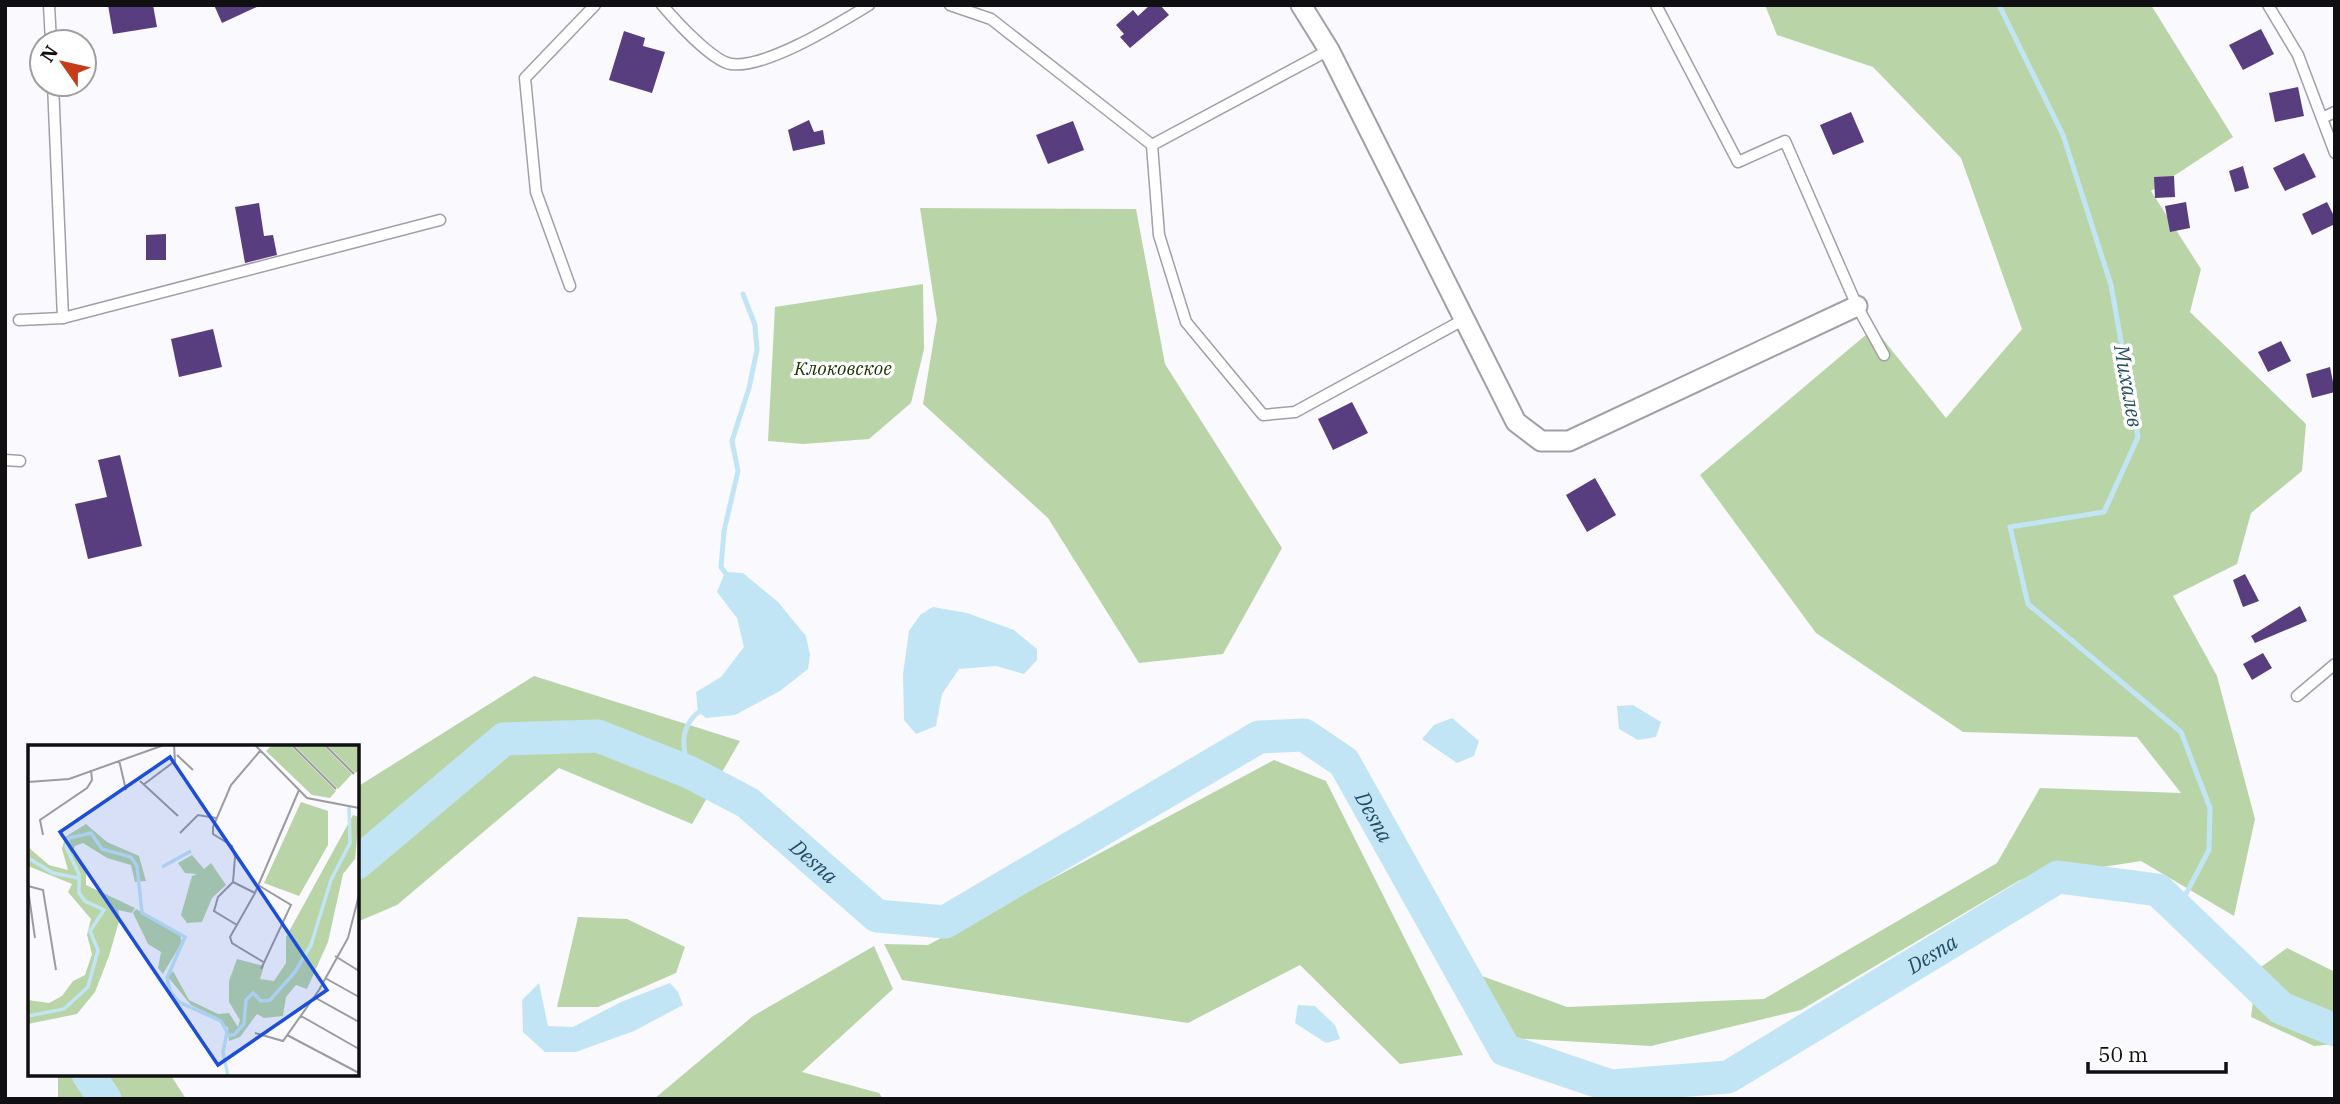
<svg xmlns="http://www.w3.org/2000/svg" width="2340" height="1104" font-family="'IBM Plex Serif',serif">
	<style>
		.green { fill: #b9d5a8 }
		.water { fill: #c2e5f6 }
		.lines { fill: none; stroke-linecap: round; stroke-linejoin: round }
		.stream { stroke: #c2e5f6; stroke-width: 5 }
		.river { stroke: #c2e5f6; stroke-width: 33 }
		.building { fill: #583d7f }
		.lane-casing { stroke: #a29fa7; stroke-width: 13 }
		.street-casing { stroke: #a29fa7; stroke-width: 23 }
		.lane { stroke: #fff; stroke-width: 10 }
		.street { stroke: #fff; stroke-width: 19 }
		.labels { text-anchor: middle; dominant-baseline: central; stroke-width: 7; stroke-linejoin: round; paint-order: stroke }
		.park-label { font-size: 19px; font-style: italic; fill: #193501; stroke: #fff }
		.water-label { font-size: 21px; font-style: italic; fill: #224d5e; stroke: #fff }
		.inset-river { fill: none; stroke: #c2e5f6; stroke-width: 3.5 }
		.inset-road { fill: none; stroke: #9c9b9f; stroke-width: 2 }
		.view { fill: #1d4ed8; fill-opacity: 0.15; stroke: #1d4ed8; stroke-width: 3.5 }
		.inset-edge { fill: none; stroke: #100f11; stroke-width: 3.5 }
	</style>
	<rect width="100%" height="100%" fill="#faf9fe"/>
	<g class="green">
		<path d="M1765,5h386l82,132 -82,54 50,78 -11,43 116,112 -4,47 -51,42 -14,51 -64,32 44,80 38,143 -21,97 -93,-55 -121,19 -219,130 -150,36 -142,-8 -27,-62 85,31 197,-8 233,-136 43,-75 141,5 -44,-56 -174,-5 -147,-99 -116,-158 174,-147 72,90 76,-89 -61,-171 -88,-91 -96,-32z"/>
		<path d="M920,208l216,1 29,155 117,184 -59,106 -84,9 -91,-145 -125,-114 14,-84z"/>
		<path d="M923,284l1,65 -13,54 -42,36 -66,5 -35,-3 7,-134z"/>
		<path d="M534,676l206,65 -48,83 -133,-56 -162,137 -40,17v-135z"/>
		<path d="M1274,760l52,21 137,274 -63,9 -100,-99 -112,58 -286,-43 -18,-36 44,1z"/>
		<path d="M578,917l49,2 58,28 -9,26 -78,34h-41z"/>
		<path d="M874,946l19,43 -91,83 77,21 4,6h-229l99,-83z"/>
		<path d="M2287,948l48,24v72l-21,2 -63,-29 6,-47z"/>
		<path d="M58,1074h112l16,25h-128z"/>
	</g>
	<g class="water">
		<path d="M725,572l18,1 35,29 28,34 4,19 -2,14 -28,22 -45,24 -29,3 -8,-6 -2,-20 25,-15 23,-30 -7,-29 -20,-26z"/>
		<path d="M933,607l34,6 47,17 23,19v11l-13,14 -28,-8 -37,3 -17,25 -6,32 -20,8 -12,-14 -1,-46 6,-43 11,-16z"/>
		<path d="M1633,705l28,17 -5,15 -18,3 -19,-11 -2,-23z"/>
		<path d="M1452,718l27,23 -5,15 -17,7 -35,-24 12,-14z"/>
		<path d="M539,983l9,43 25,1 48,-25 49,-19 8,9 5,13 -49,26 -58,21h-31l-22,-20 -1,-32z"/>
		<path d="M1298,1005l17,1 20,19 5,14 -14,4 -31,-20z"/>
	</g>
	<g class="lines">
		<g class="stream">
			<path d="M1999,5l64,130 48,150 27,152 -34,75 -94,15 18,77 153,128 29,76 -1,42 -31,59"/>
			<path d="M729,578l-8,-11 3,-36 14,-60 -6,-30 17,-53 8,-38 -2,-25 -12,-31"/>
			<path d="M689,772c-7,-25 -11,-47 15,-64"/>
		</g>
		<g class="river">
			<path id="s1" d="M357,863l147,-124 94,-3 91,36 59,31 129,113 68,6 314,-185 45,-2 40,27 161,288 106,36 117,-9 330,-200 100,13 123,118 54,22"/>
			<path d="M88,1074l17,25"/>
		</g>
	</g>
	<g class="building">
		<path d="M108,5h45l4,22 -44,7z"/>
		<path d="M214,5h47l-39,18z"/>
		<path d="M1150,5h10l9,10 -39,33 -10,-11 4,-3 -8,-9 17,-15 5,6z"/>
		<path d="M2261,29l13,25 -31,16 -14,-25z"/>
		<path d="M624,31l21,7 -2,8 22,6 -13,41 -43,-13z"/>
		<path d="M2298,87l6,29 -29,6 -6,-29z"/>
		<path d="M1851,112l13,30 -31,13 -13,-30z"/>
		<path d="M809,120l5,12 9,-2 2,14 -32,7 -5,-21z"/>
		<path d="M1073,121l11,29 -36,14 -12,-29z"/>
		<path d="M2304,153l12,24 -31,14 -12,-23z"/>
		<path d="M2243,166l6,22 -14,4 -6,-21z"/>
		<path d="M2174,176l1,21 -20,1 -1,-21z"/>
		<path d="M2186,202l4,26 -20,4 -5,-26z"/>
		<path d="M2327,202l8,16v6l-23,11 -10,-21z"/>
		<path d="M259,203l5,33 9,-1 4,20 -32,8 -10,-56z"/>
		<path d="M166,234v26h-20v-25z"/>
		<path d="M213,329l9,38 -43,10 -8,-38z"/>
		<path d="M2281,341l10,20 -23,11 -10,-20z"/>
		<path d="M2330,367l5,25 -23,6 -6,-24z"/>
		<path d="M1352,402l16,31 -35,17 -15,-31z"/>
		<path d="M120,455l22,91 -54,13 -13,-55 32,-7 -9,-37z"/>
		<path d="M1595,478l21,37 -29,17 -21,-37z"/>
		<path d="M2245,574l14,27 -16,6 -10,-27z"/>
		<path d="M2300,606l7,15 -52,22 -4,-7z"/>
		<path d="M2263,653l9,15 -20,12 -9,-16z"/>
	</g>
	<g class="lines">
		<g class="lane-casing">
			<g id="lane">
				<path d="M49,5l2,37"/>
				<path d="M662,5c13,15 50,56 69,59 35,5 108,-41 138,-59"/>
				<path d="M950,5l41,14 161,126 7,90 27,87 77,93 32,-3 168,-92"/>
				<path d="M1656,5l82,157 47,-21 72,165 27,49"/>
				<path d="M2268,5l30,50 37,98"/>
				<path d="M53,84l10,234"/>
				<path d="M2322,118l13,-6"/>
				<path d="M1152,145l177,-95"/>
				<path d="M570,286l-34,-94 -11,-114 70,-73"/>
				<path d="M19,320l44,-2 377,-98"/>
				<path d="M5,460l15,1"/>
				<path d="M2297,696l38,-32"/>
			</g>
		</g>
		<g class="street-casing">
			<path id="street" d="M1301,5l28,45 187,372 25,19h28l288,-135"/>
		</g>
		<use href="#lane" class="lane"/>
		<use href="#street" class="street"/>
	</g>
	<g class="labels">
		<g class="park-label">
			<text x="843" y="368">Клоковское</text>
		</g>
		<g class="water-label">
			<text transform="translate(2129 386) rotate(80)">Михалев</text>
			<text stroke="none"><textPath href="#s1" startOffset="1211">Desna</textPath></text>
			<text stroke="none"><textPath href="#s1" startOffset="539">Desna</textPath></text>
			<text stroke="none"><textPath href="#s1" startOffset="1946">Desna</textPath></text>
		</g>
	</g>
	<g transform="translate(28 745)">
		<rect width="331" height="331" fill="#faf9fe"/>
		<path d="M244,0h18l46,46 -6,7 -18,-3 -46,-44zM266,0h29l29,29 -14,15zM299,0h31l1,26 -4,2zM273,57l27,9v34l-29,51 -35,-13zM325,70l6,2 -4,42 -12,15 -15,68 -21,47 -11,-4 -10,12 -3,19 -19,2 -7,-4 -17,23 -11,4 -1,-13 -10,-10 -27,-13 -23,-28 5,-6 16,29 29,14 11,-1 9,14 2,-7 -11,-18v-21l8,-22 27,7 -4,13 14,2 12,-18v-26zM58,79l21,18 32,14 7,25 -11,1 -4,-17 -24,-7 -24,-15 -8,3 -3,8 14,13v18l49,23 -3,5 -14,-3 2,8 -11,38 -14,36 -18,22 -49,10v-24l21,3 13,-7 11,-15 12,-6 7,-21 -5,-19 4,-16 -23,-27 4,-8 -44,-18v-19l21,18 19,5 -6,-21 3,-12zM164,110l12,14 7,-6 15,22 -14,13 -10,24 -15,1 -6,-8 11,-39 5,-2 -12,-1 -7,-10zM108,164l44,26 2,7 -19,32 -5,-6 3,-16 -13,-8 -15,-31z" fill="#b9d5a8"/>
		<path class="inset-river" d="M0,113l25,15 25,5M134,122l29,-16M0,271l36,-7 24,-22 10,-37 -8,-19 14,-21 -19,-9 -6,-8v-19l-13,-27 3,-9 22,-5 11,16 29,8 6,9 5,47 43,24 -18,41 3,13 9,11 42,19 6,11 -4,20 5,24M198,290h8l10,-11 2,-24 7,-7 8,8 9,-1 25,-28 16,-27 20,-65 19,-37 -1,-36"/>
		<path class="inset-road" d="M227,0l52,53 52,10M264,0l44,44M297,0l29,29M149,10l16,15M91,15l7,30M112,36l38,35M0,37l41,-3 95,-34M115,40l32,-24 -1,-16M152,88l18,-18 18,3M15,90l-3,-15 47,-32 5,-8 -1,-10M205,137l22,11M230,140l33,20 -30,64M0,141l15,4 13,80M0,144l7,49M209,180l-23,-14 4,-14 15,-15 2,-25 -3,-11 -19,-12v-7l18,-42 29,-34M307,211l24,15M237,218l-33,-20 -2,-6 25,-44 44,-103M297,233l34,19M286,252l45,25M273,271l58,33M227,288l28,8 36,-51 29,-52 11,-43M259,290l72,38"/>
		<path class="view" d="M142,12l157,233 -109,75 -158,-233z"/>
		<rect width="331" height="331" class="inset-edge"/>
	</g>
	<rect width="2340" height="1104" fill="none" stroke="#100f11" stroke-width="14"/>
	<g transform="translate(63 63) rotate(304)"><circle r="33" fill="#ffffff" stroke="#9f9fa0" stroke-width="2"/>
	<path d="M0-5L12 26L0 18L-12 26Z" fill="#c53c19"/>
	<text y="-10" font-size="19" font-weight="bold" text-anchor="middle" fill="#100f11">N</text>
	</g>
	<path d="M2088 1062v10h138v-10" fill="none" stroke="#100f11" stroke-width="3.5"/>
	<text x="2098" y="1062" font-size="21" fill="#100f11" stroke="#ffffff" stroke-width="5" paint-order="stroke">50 m</text>
</svg>
